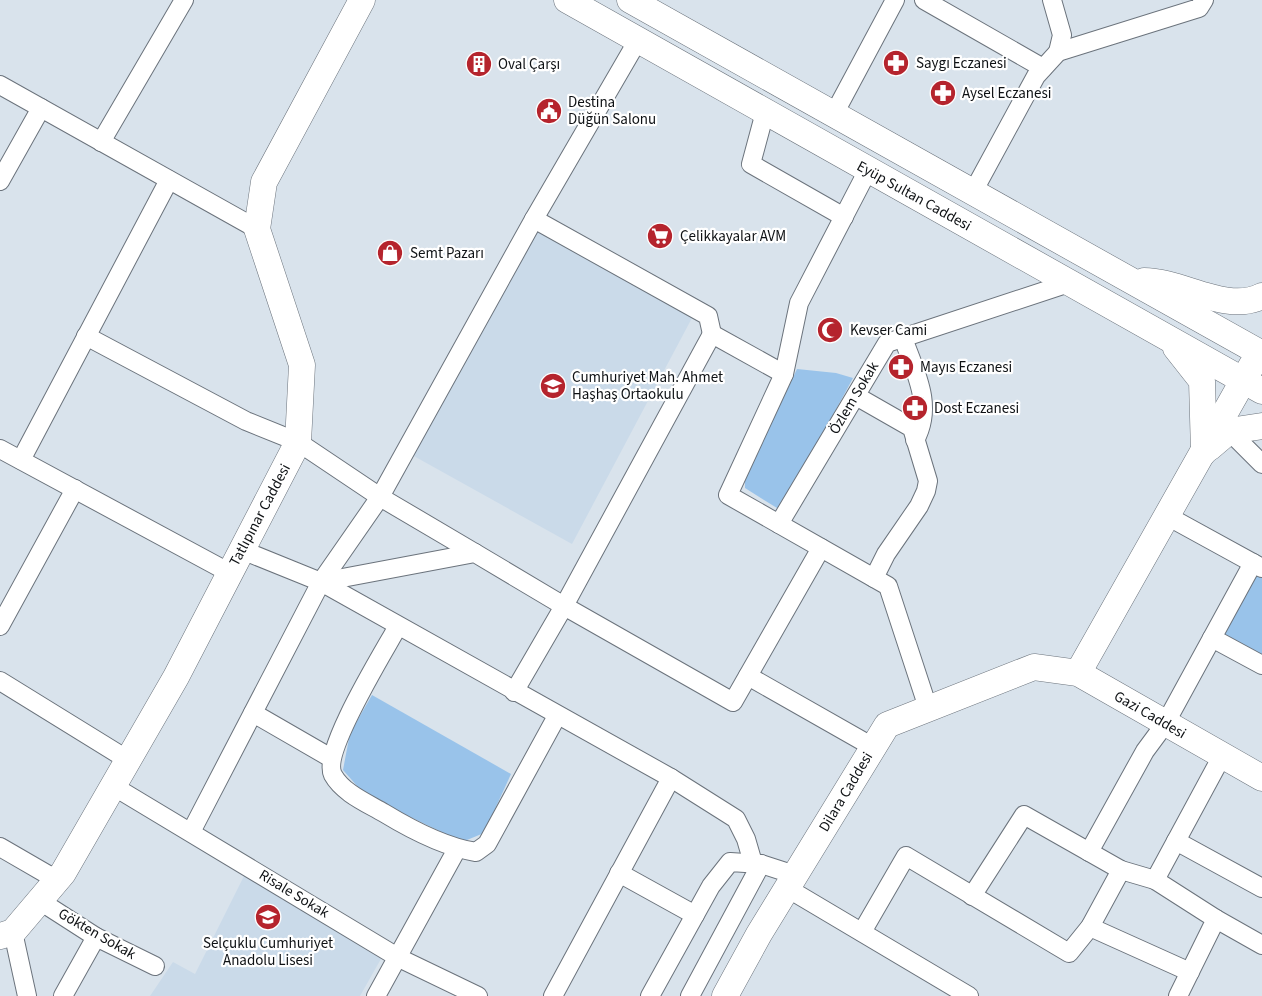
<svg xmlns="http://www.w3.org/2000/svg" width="1262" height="996" font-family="'Source Sans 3',sans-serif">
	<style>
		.built { fill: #cadae9 }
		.green { fill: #99c3ea }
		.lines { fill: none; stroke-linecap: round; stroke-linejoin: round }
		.street-casing { stroke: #6b737c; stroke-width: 20 }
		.secondary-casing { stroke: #6b737c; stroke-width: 27 }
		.street { stroke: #fff; stroke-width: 18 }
		.secondary { stroke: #fff; stroke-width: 26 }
		.labels { text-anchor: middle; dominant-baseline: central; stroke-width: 4.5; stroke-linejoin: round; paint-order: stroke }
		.poi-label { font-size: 15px; fill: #0e1114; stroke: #fff; text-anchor: start }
		.street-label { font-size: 15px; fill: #0e1114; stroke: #fff }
	</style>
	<rect width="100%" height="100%" fill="#d9e3ec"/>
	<g class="built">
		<path d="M535,227l158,89 -121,228 -160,-89z"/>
		<path d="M244,876l138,81 -22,39h-210l23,-34 22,12z"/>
	</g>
	<g class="green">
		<path d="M797,369l39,4 17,5 -69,128 -7,2 -32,-20v-10z"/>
		<path d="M1255,573l7,4v81l-40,-23z"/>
		<path d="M372,695l139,79 -27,59 -22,9 -97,-47 -22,-25 7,-37z"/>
	</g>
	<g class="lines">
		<g class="street-casing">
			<g id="street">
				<path d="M924,0l119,68"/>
				<path d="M1052,0l10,35 -4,17"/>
				<path d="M0,85l257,144"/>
				<path d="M765,112l-14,52 93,53"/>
				<path d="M834,114l61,-114"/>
				<path d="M101,142l83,-142"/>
				<path d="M868,170l-69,133 -15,71 -56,121 160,91 40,122"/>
				<path d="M0,181l41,-73"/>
				<path d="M973,192l63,-116 22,-24 141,-44 5,-8"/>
				<path d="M534,219l174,97 4,18"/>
				<path d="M86,336l160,85 52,21 82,55 95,56"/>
				<path d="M903,338c12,34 31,67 12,102"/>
				<path d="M856,396l56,32 16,53 -2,10 -7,15 -33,48 -12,24"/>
				<path d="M1229,431l33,33"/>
				<path d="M0,449l230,124"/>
				<path d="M21,460l148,-280"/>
				<path d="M1169,517l93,51"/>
				<path d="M779,524l108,-181 182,-60"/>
				<path d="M242,550l79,32 154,-29 89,53 148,-272 72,40"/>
				<path d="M321,582l350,196 65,41 10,20 7,24"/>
				<path d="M0,626l75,-137"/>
				<path d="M398,626c-13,24 -77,126 -65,149 10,18 34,28 51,38 28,17 60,34 92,39l11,-8 70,-128"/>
				<path d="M1212,638l50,27"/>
				<path d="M748,676l125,71"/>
				<path d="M0,681l128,79"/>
				<path d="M514,692l50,-86 169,96 88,-154"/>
				<path d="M253,713l78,45"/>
				<path d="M113,786l286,172 79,38"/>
				<path d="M191,832l130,-250 59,-85 154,-278 104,-179"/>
				<path d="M1176,841l86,47"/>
				<path d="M0,847l57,33"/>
				<path d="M1089,852l56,-101 20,-27 88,-161"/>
				<path d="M619,873l76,42"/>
				<path d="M787,888l182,108"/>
				<path d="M972,896l52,-81 97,55 34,10"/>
				<path d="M40,901l56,36 59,29"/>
				<path d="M1216,919l46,26"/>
				<path d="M1090,927l100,45"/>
				<path d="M13,932l14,64"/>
				<path d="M862,932l44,-76 163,97 21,-26 31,-57"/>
				<path d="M63,996l33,-59"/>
				<path d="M376,996l81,-147"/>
				<path d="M553,996l118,-218"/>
				<path d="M650,996l61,-110 19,-24 31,2 34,11"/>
				<path d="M690,996l71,-132"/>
				<path d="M1178,996l38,-77 -61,-39 67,-124"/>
			</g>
		</g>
		<g class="secondary-casing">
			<g id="secondary">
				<path d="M567,0l695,391"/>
				<path d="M630,0l632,354"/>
				<path d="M1144,281c38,0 82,33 118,15"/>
				<path d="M1176,348l26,33 2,71"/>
				<path d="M1209,448l20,-17 33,-5"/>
				<path d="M1078,673l174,-308"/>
				<path d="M0,936l13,-4 50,-59 113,-196 122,-235 4,-77 -45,-136 7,-47 98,-182"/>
				<path d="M725,996l34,-62 128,-209 147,-58 44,6 184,105"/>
			</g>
		</g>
		<use href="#street" class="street"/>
		<use href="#secondary" class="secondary"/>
	</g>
	<defs>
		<g id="pharmacy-disc" transform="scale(1.35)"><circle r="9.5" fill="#b5242d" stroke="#fff"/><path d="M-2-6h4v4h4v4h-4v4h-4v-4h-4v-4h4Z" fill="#fff"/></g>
		<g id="building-disc" transform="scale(1.35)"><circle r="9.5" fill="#b5242d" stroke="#fff"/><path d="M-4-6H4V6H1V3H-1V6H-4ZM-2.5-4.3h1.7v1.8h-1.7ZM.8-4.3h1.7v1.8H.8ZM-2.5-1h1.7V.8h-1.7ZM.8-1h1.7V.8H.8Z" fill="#fff"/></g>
		<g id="civic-disc" transform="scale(1.35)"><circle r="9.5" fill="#b5242d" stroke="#fff"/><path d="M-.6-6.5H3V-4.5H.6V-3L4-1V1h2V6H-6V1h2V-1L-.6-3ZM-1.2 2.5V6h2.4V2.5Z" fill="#fff"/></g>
		<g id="supermarket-disc" transform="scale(1.35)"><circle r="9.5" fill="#b5242d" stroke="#fff"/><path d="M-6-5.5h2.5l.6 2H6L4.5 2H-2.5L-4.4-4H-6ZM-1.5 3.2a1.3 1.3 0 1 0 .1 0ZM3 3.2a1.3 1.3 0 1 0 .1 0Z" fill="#fff"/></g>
		<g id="shop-disc" transform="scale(1.35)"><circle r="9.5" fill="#b5242d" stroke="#fff"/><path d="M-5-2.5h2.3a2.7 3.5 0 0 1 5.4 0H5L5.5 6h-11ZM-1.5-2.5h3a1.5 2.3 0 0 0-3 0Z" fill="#fff"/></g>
		<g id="mosque-disc" transform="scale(1.35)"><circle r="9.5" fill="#b5242d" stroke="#fff"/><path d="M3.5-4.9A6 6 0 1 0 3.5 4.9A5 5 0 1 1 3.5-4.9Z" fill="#fff"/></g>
		<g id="school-disc" transform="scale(1.35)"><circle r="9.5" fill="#b5242d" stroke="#fff"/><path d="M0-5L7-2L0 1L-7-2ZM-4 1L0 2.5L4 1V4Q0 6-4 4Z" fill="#fff"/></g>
	</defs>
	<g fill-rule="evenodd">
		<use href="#pharmacy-disc" x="896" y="63"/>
		<use href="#building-disc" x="479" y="64"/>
		<use href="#pharmacy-disc" x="943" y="93"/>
		<use href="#civic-disc" x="549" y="111"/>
		<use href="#supermarket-disc" x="660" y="236"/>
		<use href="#shop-disc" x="390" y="253"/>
		<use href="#mosque-disc" x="830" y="330"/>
		<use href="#pharmacy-disc" x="901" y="367"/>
		<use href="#school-disc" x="553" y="386"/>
		<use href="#pharmacy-disc" x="915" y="408"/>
		<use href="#school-disc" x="268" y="917"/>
	</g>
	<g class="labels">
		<g class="poi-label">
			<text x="916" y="63">Saygı Eczanesi</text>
			<text x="498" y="64">Oval Çarşı</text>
			<text x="962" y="93">Aysel Eczanesi</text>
			<text x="568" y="102">Destina<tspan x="568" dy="17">Düğün Salonu</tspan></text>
			<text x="680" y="236">Çelikkayalar AVM</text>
			<text x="410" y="253">Semt Pazarı</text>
			<text x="850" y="330">Kevser Cami</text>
			<text x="920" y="367">Mayıs Eczanesi</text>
			<text x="572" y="377">Cumhuriyet Mah. Ahmet<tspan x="572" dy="17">Haşhaş Ortaokulu</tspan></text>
			<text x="934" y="408">Dost Eczanesi</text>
			<text x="268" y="943" text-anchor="middle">Selçuklu Cumhuriyet<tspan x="268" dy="17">Anadolu Lisesi</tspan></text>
		</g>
		<g class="street-label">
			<text transform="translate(914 196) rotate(29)">Eyüp Sultan Caddesi</text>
			<text transform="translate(854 398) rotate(-59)">Özlem Sokak</text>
			<text transform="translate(260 515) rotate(-62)">Tatlıpınar Caddesi</text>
			<text transform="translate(1150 715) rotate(30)">Gazi Caddesi</text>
			<text transform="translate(846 792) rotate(-59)">Dilara Caddesi</text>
			<text transform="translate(294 894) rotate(31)">Risale Sokak</text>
			<text transform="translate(97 934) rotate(30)">Gökten Sokak</text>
		</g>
	</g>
</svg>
